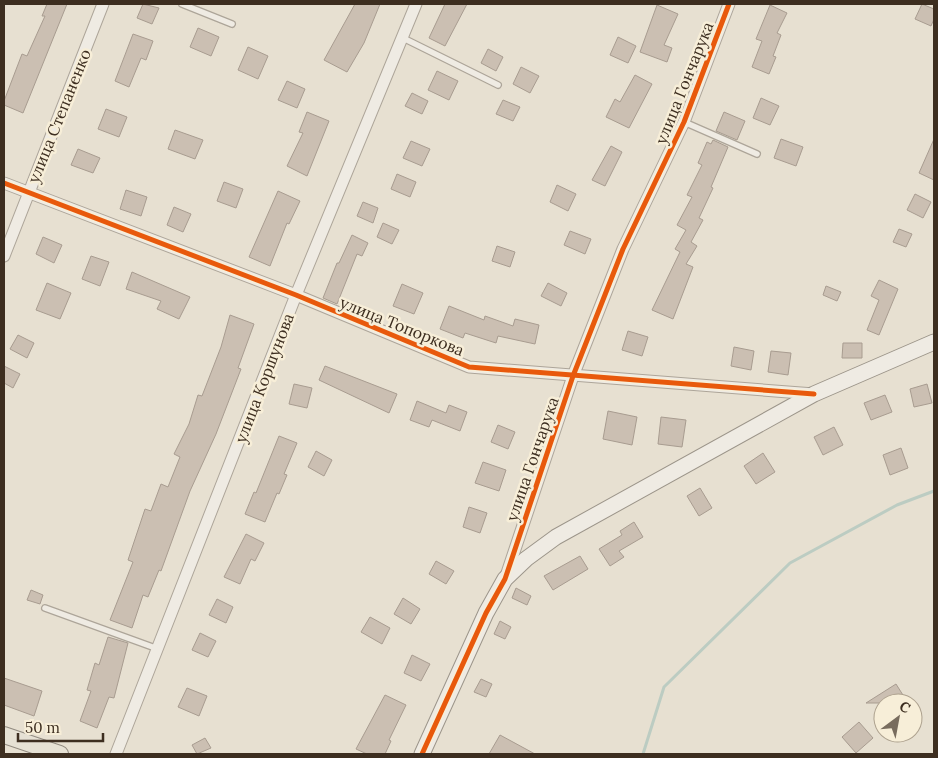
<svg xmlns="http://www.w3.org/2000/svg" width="938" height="758" font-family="Lora,serif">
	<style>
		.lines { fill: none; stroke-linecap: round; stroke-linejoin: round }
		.stream { stroke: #bcccc2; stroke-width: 3 }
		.building { fill: #cbbfb2; stroke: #a89c90 }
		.lane-casing { stroke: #ada599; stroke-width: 8 }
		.street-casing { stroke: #ada599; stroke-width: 13 }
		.secondary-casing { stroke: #9c958a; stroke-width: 17 }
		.primary-casing { stroke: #928b80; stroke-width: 18 }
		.lane { stroke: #efebe3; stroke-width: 5.5 }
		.street { stroke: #efebe3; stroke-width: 11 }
		.secondary { stroke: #efebe3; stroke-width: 15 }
		.primary { stroke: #e6e1d4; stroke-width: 16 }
		.cycleway-casing { stroke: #f7eed8; stroke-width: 8 }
		.cycleway { stroke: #e8590c; stroke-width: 5 }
		.labels { text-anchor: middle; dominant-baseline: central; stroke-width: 5; stroke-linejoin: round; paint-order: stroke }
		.street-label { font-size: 16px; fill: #3d2e20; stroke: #f7eed8 }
	</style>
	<rect width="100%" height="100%" fill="#e7e0d1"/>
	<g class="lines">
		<path class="stream" d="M643,754l21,-67 126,-124 107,-58 37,-14"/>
	</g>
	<g class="building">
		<path d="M47,4h20l-44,109 -19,-8v-4l18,-47 5,2 18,-40h-3z"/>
		<path d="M143,4l16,4 -7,16 -15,-6z"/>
		<path d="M355,4h25l-16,39 -17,29 -23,-12z"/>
		<path d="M445,4h22l-22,42 -16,-8z"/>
		<path d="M922,4l12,5v10l-3,7 -16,-7z"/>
		<path d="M657,5l21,9 -14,31 8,3 -5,14 -27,-10z"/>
		<path d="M770,5l17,8 -10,20 4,2 -8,21 3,1 -7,17 -17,-7 10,-26 -6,-2z"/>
		<path d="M198,28l21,9 -8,19 -21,-9z"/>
		<path d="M133,34l20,7 -7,19 -5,-2 -12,29 -14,-6z"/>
		<path d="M618,37l18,9 -8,17 -18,-8z"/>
		<path d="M248,47l20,9 -10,23 -20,-9z"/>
		<path d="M488,49l15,8 -7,14 -15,-8z"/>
		<path d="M521,67l18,9 -9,17 -17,-9z"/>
		<path d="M437,71l21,10 -9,19 -21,-10z"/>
		<path d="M635,75l17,9 -23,44 -23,-11 9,-18 5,3z"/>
		<path d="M287,81l18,8 -8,19 -19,-8z"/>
		<path d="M412,93l16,8 -6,13 -17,-8z"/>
		<path d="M761,98l18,8 -9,19 -17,-7z"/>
		<path d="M503,100l17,7 -7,14 -17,-7z"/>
		<path d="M106,109l21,8 -8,20 -21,-8z"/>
		<path d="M307,112l22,9 -22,55 -20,-10 16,-33 -4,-1z"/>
		<path d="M724,112l21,9 -8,19 -21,-9z"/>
		<path d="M175,130l28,10 -8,19 -27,-10z"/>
		<path d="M781,139l22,8 -7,19 -22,-8z"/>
		<path d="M934,139v41l-15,-7z"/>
		<path d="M713,140l15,7 -17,40 2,1 -14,30 4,2 -12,22 6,4 -11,18 7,3 -20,52 -21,-9 28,-58 -5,-3 11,-19 -9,-5 15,-28 -5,-2 15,-30 -4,-2 9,-21 4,2z"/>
		<path d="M411,141l19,8 -8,17 -19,-8z"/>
		<path d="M611,146l11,6 -17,34 -13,-6z"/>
		<path d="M78,149l22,9 -7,15 -22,-8z"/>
		<path d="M397,174l19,8 -6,15 -19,-8z"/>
		<path d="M224,182l19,7 -7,19 -19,-7z"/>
		<path d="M557,185l19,9 -8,17 -18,-9z"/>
		<path d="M126,190l21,7 -6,19 -21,-7z"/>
		<path d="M278,191l22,10 -11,23 -2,-1 -17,43 -21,-9z"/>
		<path d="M915,194l16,8 -8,16 -16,-8z"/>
		<path d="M363,202l15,6 -5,15 -16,-7z"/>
		<path d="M174,207l17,7 -8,18 -16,-7z"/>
		<path d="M383,223l16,7 -7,14 -15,-7z"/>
		<path d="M899,229l13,5 -6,13 -13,-5z"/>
		<path d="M570,231l21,8 -6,15 -21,-9z"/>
		<path d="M352,235l16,8 -6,13 -5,-2 -20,50 -14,-6 14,-35h2z"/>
		<path d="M43,237l19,8 -8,18 -18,-9z"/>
		<path d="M497,246l18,6 -5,15 -18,-6z"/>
		<path d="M91,256l18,6 -9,24 -18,-7z"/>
		<path d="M132,272l58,25 -11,22 -22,-10 4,-8 -35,-12z"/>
		<path d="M879,280l19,9 -19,46 -12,-5 12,-30 -8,-4z"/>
		<path d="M47,283l24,10 -11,26 -24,-9z"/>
		<path d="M548,283l19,10 -6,13 -20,-10z"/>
		<path d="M402,284l21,9 -9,21 -21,-8z"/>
		<path d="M826,286l15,6 -4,9 -14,-6z"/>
		<path d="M449,306l35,14 1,-4 28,10 2,-7 24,6 -4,19 -37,-8 -2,7 -31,-10 -2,5 -23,-9z"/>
		<path d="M230,315l24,9 -16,44 3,1 -25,65 -26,57 -29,80 -2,-1 -11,27 -5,-2 -11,33 -22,-8 23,-58 -5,-2 17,-51 6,2 10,-27 7,3 12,-30 -6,-3 15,-30 9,-29 4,1 19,-49z"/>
		<path d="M628,331l20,6 -6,19 -20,-6z"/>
		<path d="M18,335l16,8 -7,15 -17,-9z"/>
		<path d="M843,343h19v15h-20z"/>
		<path d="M734,347l20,4 -3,19 -20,-4z"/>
		<path d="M771,351l20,2 -3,22 -20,-3z"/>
		<path d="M4,366l16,8 -7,14 -9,-5z"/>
		<path d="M325,366l72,28 -8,19 -70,-33z"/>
		<path d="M294,384l18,4 -5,20 -18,-4z"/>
		<path d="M927,384l5,19 -18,4 -4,-18z"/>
		<path d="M885,395l7,17 -21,8 -7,-17z"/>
		<path d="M417,401l29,12 3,-8 18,7 -7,19 -28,-11 -3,7 -19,-7z"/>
		<path d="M608,411l29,6 -5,28 -29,-6z"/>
		<path d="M661,417l25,3 -4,27 -24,-3z"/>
		<path d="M498,425l17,7 -7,17 -17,-7z"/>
		<path d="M834,427l9,18 -20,10 -9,-18z"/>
		<path d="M279,436l18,7 -13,31 3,1 -8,19 -2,-1 -12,29 -20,-8 9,-22 2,1z"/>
		<path d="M901,448l7,20 -18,7 -7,-20z"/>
		<path d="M316,451l16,9 -8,16 -16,-9z"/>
		<path d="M763,453l12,19 -19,12 -12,-18z"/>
		<path d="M483,462l23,8 -7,21 -24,-8z"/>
		<path d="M700,488l12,20 -13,8 -12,-20z"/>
		<path d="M469,507l18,6 -7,20 -17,-6z"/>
		<path d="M634,522l9,15 -24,14 5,6 -14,9 -11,-17 23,-14 -2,-4z"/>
		<path d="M246,534l18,9 -9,18 -4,-2 -11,25 -16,-7z"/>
		<path d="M580,556l8,13 -35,21 -9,-14z"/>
		<path d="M436,561l18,10 -8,13 -17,-10z"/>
		<path d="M516,588l15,8 -4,9 -15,-7z"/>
		<path d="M31,590l12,5 -3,9 -13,-4z"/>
		<path d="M403,598l17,11 -9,15 -17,-10z"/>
		<path d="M217,599l16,8 -7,16 -17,-8z"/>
		<path d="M370,617l20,11 -8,16 -21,-12z"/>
		<path d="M500,621l11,6 -6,12 -11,-5z"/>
		<path d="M200,633l16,8 -8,16 -16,-7z"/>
		<path d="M108,637l20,6 -14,55 -5,-1 -12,31 -17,-7 11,-30 -4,-1 8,-27 4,2z"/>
		<path d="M412,655l18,9 -9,17 -17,-8z"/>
		<path d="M4,678l38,13 -8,25 -30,-11z"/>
		<path d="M481,679l11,5 -6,13 -12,-5z"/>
		<path d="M896,684l12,19h-42z"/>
		<path d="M187,688l20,8 -8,20 -21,-9z"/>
		<path d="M385,695l21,10 -17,35 2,1 -6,13h-18l-11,-5z"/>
		<path d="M859,722l14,16 -17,15 -14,-16z"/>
		<path d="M500,735l35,19h-46z"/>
		<path d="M205,738l6,10 -14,6 -5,-9z"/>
	</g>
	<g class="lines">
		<g class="lane-casing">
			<g id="lane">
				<path d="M182,4l50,20"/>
				<path d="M403,38l95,47"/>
				<path d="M684,122l73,32"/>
				<path d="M45,608l113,41"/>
			</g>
		</g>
		<g class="street-casing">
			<g id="street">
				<path d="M4,183l292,112 173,72 345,27"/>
				<path d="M4,256l99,-252"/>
				<path d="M505,579l68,-203 50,-127 61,-127 45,-118"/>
				<path d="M116,754l180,-459 120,-291"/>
			</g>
		</g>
		<g class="secondary-casing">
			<path id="secondary" d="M422,754l64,-141 19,-34 21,-20 30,-22 258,-143 120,-52"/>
		</g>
		<g class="primary-casing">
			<path id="primary" d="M4,735l56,19"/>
		</g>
		<use href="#lane" class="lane"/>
		<use href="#street" class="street"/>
		<use href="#secondary" class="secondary"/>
		<use href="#primary" class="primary"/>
		<g class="cycleway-casing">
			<g id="cycleway">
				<path d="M4,183l292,112 173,72 345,27"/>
				<path d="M422,754l64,-141 19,-34 68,-203 50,-127 61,-127 45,-118"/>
			</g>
		</g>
		<use href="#cycleway" class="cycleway"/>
	</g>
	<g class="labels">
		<g class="street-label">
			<text transform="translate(684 83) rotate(-68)">улица Гончарука</text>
			<text transform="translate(59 116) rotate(-68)">улица Степаненко</text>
			<text transform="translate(402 326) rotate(22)">улица Топоркова</text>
			<text transform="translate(264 378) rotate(-69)">улица Коршунова</text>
			<text transform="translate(532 459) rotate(-71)">улица Гончарука</text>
		</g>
	</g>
	<rect width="938" height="758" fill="none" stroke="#3d2e20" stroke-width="10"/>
	<g transform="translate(898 718) rotate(32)"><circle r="24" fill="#f7eed8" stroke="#ada18e"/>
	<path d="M0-4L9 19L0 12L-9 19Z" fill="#786c5e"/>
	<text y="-8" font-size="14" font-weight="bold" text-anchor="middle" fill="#3d2e20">С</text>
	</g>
	<path d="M18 733v8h85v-8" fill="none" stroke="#3d2e20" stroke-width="2.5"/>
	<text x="25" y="733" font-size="15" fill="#3d2e20" stroke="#f7eed8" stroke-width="4" paint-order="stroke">50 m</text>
</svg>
